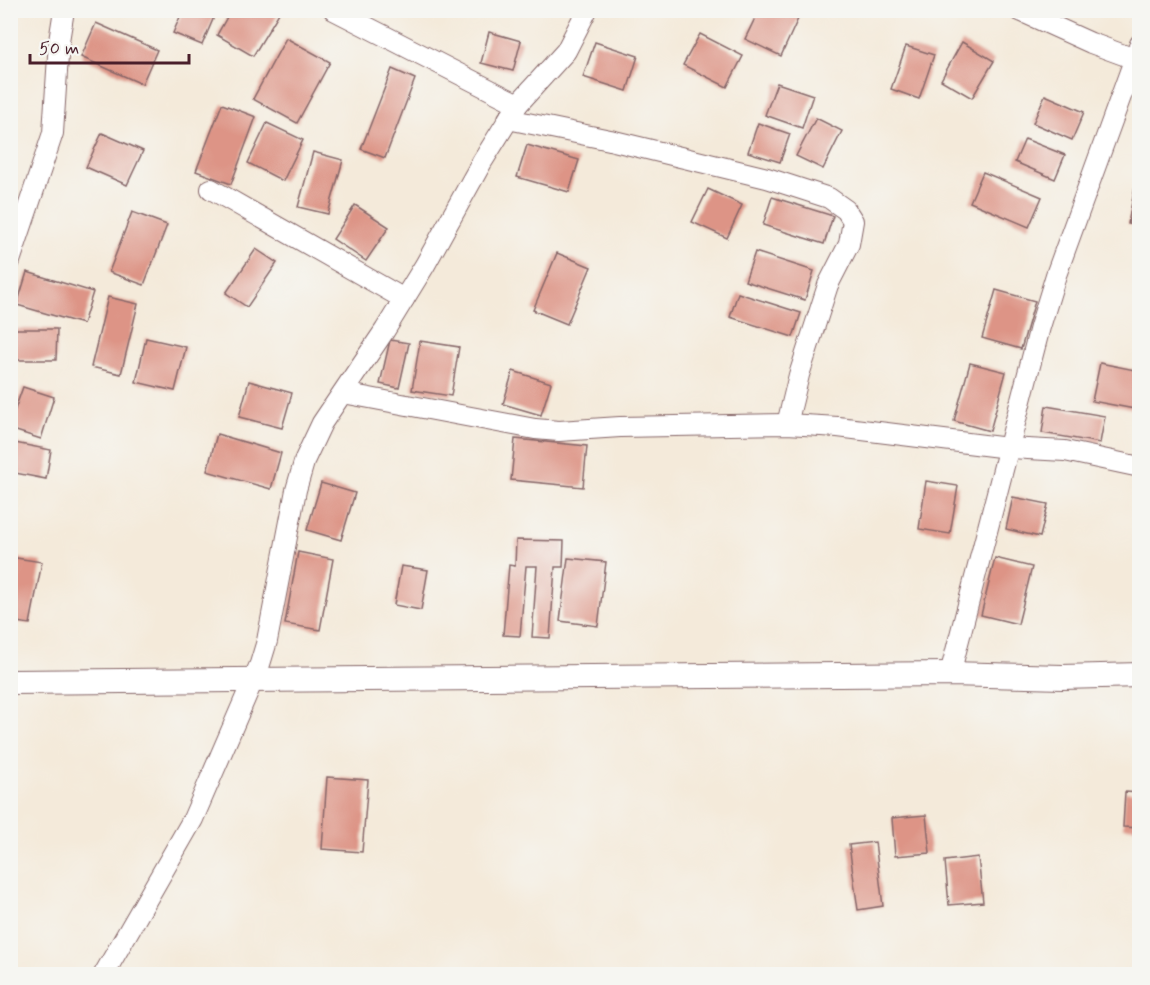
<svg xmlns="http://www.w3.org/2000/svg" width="1150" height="985" font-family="Mynerve,sans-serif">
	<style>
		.building { fill: #dd9486 }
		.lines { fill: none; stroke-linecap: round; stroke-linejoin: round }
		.minor-casing { stroke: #866668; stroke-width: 22 }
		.tertiary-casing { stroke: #866668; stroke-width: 26 }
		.minor { stroke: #fff; stroke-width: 20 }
		.tertiary { stroke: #fff; stroke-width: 24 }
	</style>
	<rect width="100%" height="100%" fill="#f6f6f2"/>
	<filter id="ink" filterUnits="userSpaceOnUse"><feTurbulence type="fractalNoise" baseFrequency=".0167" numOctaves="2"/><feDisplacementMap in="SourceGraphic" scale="12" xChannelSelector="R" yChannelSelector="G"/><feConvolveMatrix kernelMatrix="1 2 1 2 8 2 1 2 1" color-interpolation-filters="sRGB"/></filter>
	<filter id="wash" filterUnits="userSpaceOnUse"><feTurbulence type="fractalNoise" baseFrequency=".008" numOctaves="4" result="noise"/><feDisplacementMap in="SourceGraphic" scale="24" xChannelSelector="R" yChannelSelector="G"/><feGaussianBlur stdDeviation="1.35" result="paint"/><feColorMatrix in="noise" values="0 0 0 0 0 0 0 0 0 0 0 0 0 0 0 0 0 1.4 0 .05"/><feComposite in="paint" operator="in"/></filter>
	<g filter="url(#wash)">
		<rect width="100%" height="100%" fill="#f4eada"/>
		<g id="blocks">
			<g class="building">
				<path d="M183,10h34l-15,35 -29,-12z"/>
				<path d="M231,10h44l4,3 -26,43 -36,-21z"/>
				<path d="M759,10h43l-21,46 -36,-17z"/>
				<path d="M96,23l61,27 -15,34 -61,-27z"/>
				<path d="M489,32l32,9 -8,30 -32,-8z"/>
				<path d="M700,34l43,22 -16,31 -44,-22z"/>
				<path d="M286,38l44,24 -33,61 -44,-24z"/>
				<path d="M595,42l43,14 -11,35 -44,-14z"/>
				<path d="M962,42l32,19 -22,37 -31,-18z"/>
				<path d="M906,46l28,9 -15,44 -28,-10z"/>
				<path d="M392,69l23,10 -30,79 -24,-9z"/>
				<path d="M777,83l36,12 -11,33 -37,-13z"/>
				<path d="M1045,95l39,17 -12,28 -39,-17z"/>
				<path d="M222,104l34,13 -25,67 -35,-13z"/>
				<path d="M816,118l26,13 -19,38 -27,-13z"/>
				<path d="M267,123l36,17 -20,41 -35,-18z"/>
				<path d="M758,123l32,11 -10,28 -32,-10z"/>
				<path d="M102,133l41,18 -16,34 -41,-18z"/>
				<path d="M1025,139l40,16 -10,24 -40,-17z"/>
				<path d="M527,145l52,15 -10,32 -52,-15z"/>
				<path d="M313,152l30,8 -15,54 -30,-7z"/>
				<path d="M983,172l59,25 -13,30 -59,-25z"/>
				<path d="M1135,186l5,1v39l-12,-2z"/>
				<path d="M708,189l34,16 -15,33 -35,-16z"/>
				<path d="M772,197l61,19 -9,28 -61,-19z"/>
				<path d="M355,205l34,22 -23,34 -33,-22z"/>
				<path d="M132,212l35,13 -23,60 -35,-13z"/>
				<path d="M256,249l21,14 -30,44 -21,-14z"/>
				<path d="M755,252l59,19 -9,29 -60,-19z"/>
				<path d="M557,253l34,14 -24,57 -34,-14z"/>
				<path d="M27,272l66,20 -10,32 -66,-19z"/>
				<path d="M996,290l39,11 -14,48 -39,-11z"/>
				<path d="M738,293l63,20 -8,24 -63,-20z"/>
				<path d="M108,297l30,7 -17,70 -30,-7z"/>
				<path d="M12,329h45l-1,31h-44z"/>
				<path d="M146,338l40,9 -11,44 -39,-9z"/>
				<path d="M390,340l19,3 -10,45 -19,-4z"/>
				<path d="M420,341l39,6 -8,49 -39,-6z"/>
				<path d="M970,363l36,9 -16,59 -36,-10z"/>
				<path d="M1100,363l40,8v39l-48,-9z"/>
				<path d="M513,371l38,12 -10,32 -38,-11z"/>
				<path d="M249,381l43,12 -10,35 -43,-11z"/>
				<path d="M23,387l31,10 -13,42 -31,-10v-6z"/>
				<path d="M1046,406l59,10 -5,27 -58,-10z"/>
				<path d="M217,434l64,19 -10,36 -64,-18z"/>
				<path d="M515,439l72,7 -4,41 -72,-7z"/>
				<path d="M10,442l41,8 -5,29 -36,-7z"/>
				<path d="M926,481l32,5 -8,48 -31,-5z"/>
				<path d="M321,483l34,10 -14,47 -34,-10z"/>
				<path d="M1013,497l35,7 -8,33 -34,-8z"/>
				<path d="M516,540l48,1 -1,26h-8l-5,71 -18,-1 5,-71h-11l-6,70 -17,-1 6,-70 6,1z"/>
				<path d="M298,552l35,7 -13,71 -35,-6z"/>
				<path d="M10,557l32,5 -12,62 -20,-3z"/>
				<path d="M568,558l38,4 -8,64 -38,-5z"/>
				<path d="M995,558l37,9 -14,57 -37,-9z"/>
				<path d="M401,566l27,4 -7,40 -27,-5z"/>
				<path d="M327,777l41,3 -6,72 -40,-3z"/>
				<path d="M1125,792l15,1v35l-17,-1z"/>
				<path d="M926,815l4,38 -35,3 -3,-38z"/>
				<path d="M875,842l8,64 -25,4 -9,-65z"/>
				<path d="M978,857l5,45 -34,3 -4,-44z"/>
			</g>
		</g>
	</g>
	<g filter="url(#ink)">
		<use href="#blocks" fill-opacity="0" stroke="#866668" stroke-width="1.5"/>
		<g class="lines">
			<g class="minor-casing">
				<g id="minor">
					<path d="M334,10l184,94"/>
					<path d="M1018,10l73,33 49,18"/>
					<path d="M508,119l102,21 157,38 62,20 17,12 7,11 -4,23 -21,41 -29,90 -12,49"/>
					<path d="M211,189l193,110"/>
					<path d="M10,261l43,-128 6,-92 5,-31"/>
					<path d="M343,393l192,36 24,2 61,-4 167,-3 51,3 170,21 57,3 75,16"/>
					<path d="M950,674l90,-347 16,-52 84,-231"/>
					<path d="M104,974l89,-155 67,-155 7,-23 29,-151 9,-31 17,-36 63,-93 40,-65 57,-103 36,-58 48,-53 21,-41"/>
				</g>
			</g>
			<g class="tertiary-casing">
				<path id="tertiary" d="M10,682l940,-8 112,3 78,-2"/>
			</g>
			<use href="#minor" class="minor"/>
			<use href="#tertiary" class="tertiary"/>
		</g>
	</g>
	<rect width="1150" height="985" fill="none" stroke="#f6f6f2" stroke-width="36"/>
	<path d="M30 54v9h159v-9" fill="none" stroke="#4a1f2b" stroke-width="3"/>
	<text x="39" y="54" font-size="18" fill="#4a1f2b" stroke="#f6f6f2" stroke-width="4.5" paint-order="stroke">50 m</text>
</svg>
